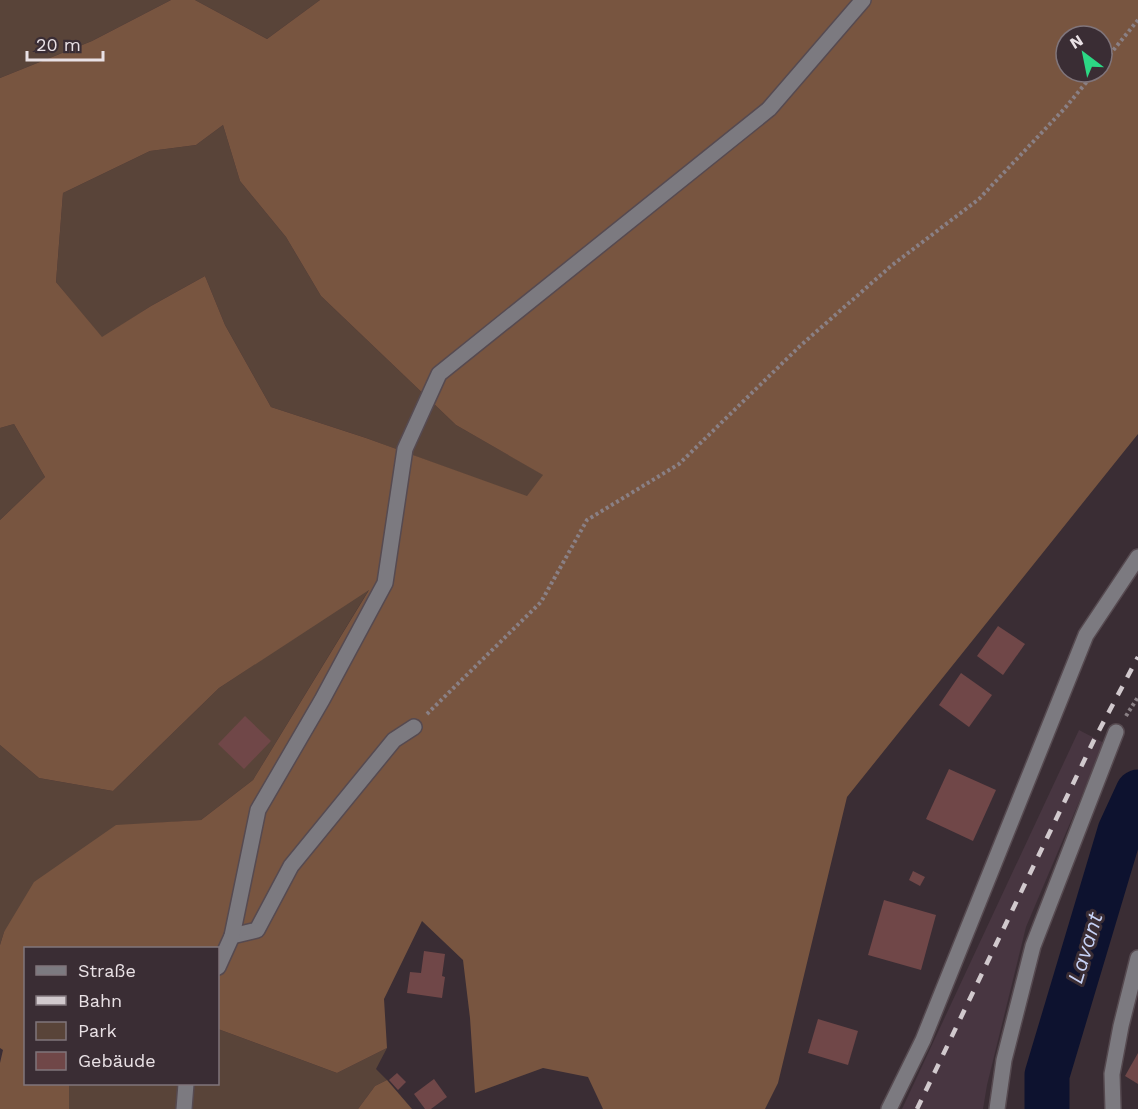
<svg xmlns="http://www.w3.org/2000/svg" width="1138" height="1109" font-family="'Work Sans',sans-serif">
	<style>
		.built { fill: #483641 }
		.green { fill: #594439 }
		.forest { fill: #785540; fill-rule: evenodd }
		.lines { fill: none; stroke-linecap: round; stroke-linejoin: round }
		.river { stroke: #0d122f; stroke-width: 45 }
		.building { fill: #704748 }
		.minor-casing { stroke: #564a50; stroke-width: 18 }
		.path { stroke: #8a8085; stroke-width: 4; stroke-dasharray: 3 3; stroke-linecap: butt }
		.minor { stroke: #7c7a80; stroke-width: 15 }
		.rail { stroke: #d1c9cd; stroke-width: 4.5; stroke-dasharray: 10 10; stroke-linecap: butt }
		.labels { text-anchor: middle; dominant-baseline: central; stroke-width: 6; stroke-linejoin: round; paint-order: stroke }
		.water-label { font-size: 22px; font-style: italic; fill: #c6d1f5; stroke: #3a2d34 }
	</style>
	<rect width="100%" height="100%" fill="#3a2d34"/>
	<path class="built" d="M1079,730l25,13 -78,184 -39,158 -4,24h-81z"/>
	<g class="green">
		<path d="M0,0h171l-79,41 -92,37z"/>
		<path d="M195,0h125l-53,39z"/>
		<path d="M223,125l17,56 46,56 35,59 135,129 88,50 -17,22 -161,-59 -95,-31 -46,-82 -20,-49 -54,30 -49,32 -46,-56 7,-89 87,-42 46,-6z"/>
		<path d="M14,424l31,53 -45,43v-92z"/>
		<path d="M370,588l-117,192 -52,40 -85,6 -112,106 -4,13v-200l39,33 74,13 106,-103z"/>
		<path d="M218,1029l119,44 50,-25 -11,21 11,11 -12,6 -17,23h-289v-25h149z"/>
	</g>
	<g class="forest">
		<path d="M171,0h24l72,39 53,-39h818v434l-291,363 -69,286 -13,26h-162l-15,-32 -45,-9 -68,25 -5,-75 -7,-58 -41,-39 -38,78 3,49 -50,25 -119,-44v-81h-192v136h43v25h-69v-46l3,-13 -3,-2v-103l4,-13 30,-50 82,-57 85,-5 52,-40 116,-190 -150,98 -106,103 -74,-13 -39,-33v-225l45,-43 -31,-53 -14,4v-350l92,-37zM1066,36h36v36h-36zM223,125l17,56 46,56 35,59 135,129 87,50 -16,21 -161,-58 -95,-31 -46,-82 -20,-49 -54,30 -49,31 -46,-55 7,-89 87,-42 46,-6z"/>
		<path d="M387,1080l25,29h-54l17,-23z"/>
	</g>
	<g class="lines">
		<path class="river" d="M1047,1109v-34l73,-244 18,-39"/>
	</g>
	<g class="building">
		<path d="M998,626l27,18 -22,31 -26,-19z"/>
		<path d="M961,673l31,22 -23,32 -30,-22z"/>
		<path d="M245,716l26,25 -27,28 -26,-25z"/>
		<path d="M949,769l47,21 -23,51 -47,-22z"/>
		<path d="M913,871l12,6 -5,9 -11,-6z"/>
		<path d="M884,900l52,15 -15,55 -53,-15z"/>
		<path d="M424,951l21,3 -3,22 3,1 -3,21 -35,-5 3,-21 11,1z"/>
		<path d="M818,1019l40,12 -10,34 -40,-12z"/>
		<path d="M1138,1053v31l-13,-8z"/>
		<path d="M397,1073l9,9 -8,8 -9,-10z"/>
		<path d="M434,1079l13,18 -16,12h-6l-11,-15z"/>
	</g>
	<g class="lines">
		<g class="minor-casing">
			<g id="minor">
				<path d="M232,936l25,-6 34,-64 103,-126 20,-13"/>
				<path d="M218,967l14,-31 26,-126 64,-110 63,-117 20,-134 34,-75 330,-265 94,-109"/>
				<path d="M184,1109l2,-25"/>
				<path d="M889,1109l34,-69 163,-405 52,-78"/>
				<path d="M997,1109l7,-49 29,-114 83,-214"/>
				<path d="M1113,1109l-1,-35 9,-48 17,-68"/>
			</g>
		</g>
		<g class="path">
			<path d="M1102,64l36,-44"/>
			<path d="M427,714l114,-112 46,-82 92,-56 121,-118 91,-80 88,-67 86,-91 30,-36"/>
			<path d="M1126,716l12,-19"/>
		</g>
		<use href="#minor" class="minor"/>
		<path class="rail" d="M917,1109l177,-369 44,-83"/>
	</g>
	<g class="labels">
		<g class="water-label">
			<text transform="translate(1085 948) rotate(-73)">Lavant</text>
		</g>
	</g>
	<rect x="24" y="947" width="195" height="138" fill="#3a2d34" stroke="#80757b" stroke-width="1.5"/>
	<rect x="36" y="966" width="30" height="9" fill="#7c7a80" stroke="#80757b" stroke-width="1.5"/>
	<text x="78" y="977" font-size="18" fill="#e9e1e5">Straße</text>
	<rect x="36" y="996" width="30" height="9" fill="#d1c9cd" stroke="#80757b" stroke-width="1.5"/>
	<text x="78" y="1007" font-size="18" fill="#e9e1e5">Bahn</text>
	<rect x="36" y="1022" width="30" height="18" fill="#594439" stroke="#80757b" stroke-width="1.5"/>
	<text x="78" y="1037" font-size="18" fill="#e9e1e5">Park</text>
	<rect x="36" y="1052" width="30" height="18" fill="#704748" stroke="#80757b" stroke-width="1.5"/>
	<text x="78" y="1067" font-size="18" fill="#e9e1e5">Gebäude</text>
	<g transform="translate(1084 54) rotate(328)"><circle r="28" fill="#3a2d34" stroke="#80757b" stroke-width="1.5"/>
	<path d="M0-4.5L10 22L0 15L-10 22Z" fill="#2cd884"/>
	<text y="-9" font-size="16" font-weight="bold" text-anchor="middle" fill="#e9e1e5">N</text>
	</g>
	<path d="M27 51v9h76v-9" fill="none" stroke="#e9e1e5" stroke-width="3"/>
	<text x="36" y="51" font-size="18" fill="#e9e1e5" stroke="#3a2d34" stroke-width="4.5" paint-order="stroke">20 m</text>
</svg>
